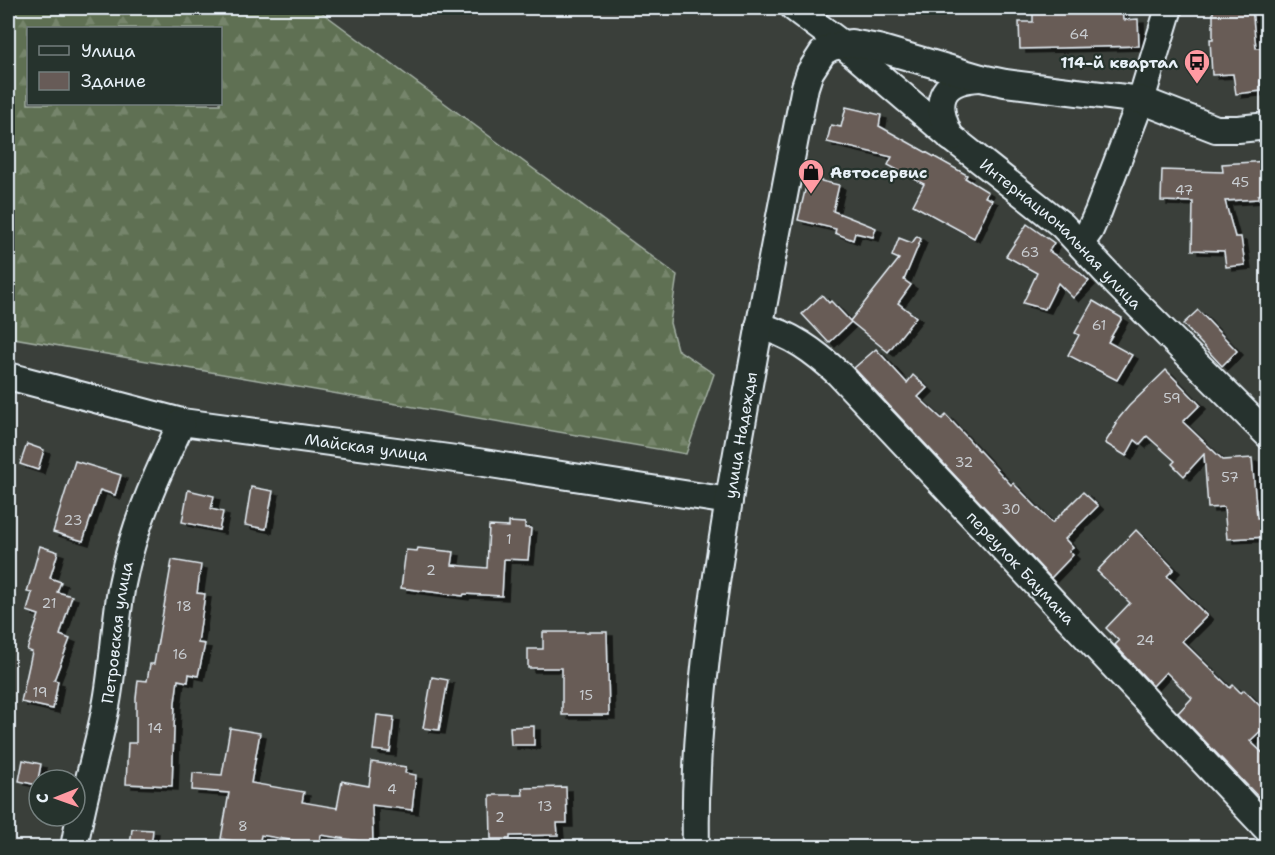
<svg xmlns="http://www.w3.org/2000/svg" width="1275" height="855" font-family="'Shantell Sans',sans-serif">
	<style>
		.forest { fill: url(#forest-firs); stroke: #a4b0a5; stroke-width: 1.5; fill-rule: evenodd }
		.building { fill: #675b57; stroke: #e8f1f8; stroke-width: 1.5; filter: url(#shadow) }
		.lines { fill: none; stroke-linecap: round; stroke-linejoin: round }
		.minor-casing { stroke: #e8f1f8; stroke-width: 30 }
		.minor { stroke: #26332d; stroke-width: 26 }
		.labels { text-anchor: middle; dominant-baseline: central; stroke-width: 4.5; stroke-linejoin: round; paint-order: stroke }
		.number-label { font-size: 14px; fill: #c8ccd0 }
		.poi-label { font-size: 16px; font-weight: bold; fill: #e8f1f8; stroke: #26332d; text-anchor: end }
		.street-label { font-size: 16px; fill: #e8f1f8; stroke: #26332d }
	</style>
	<defs>
		<pattern id="forest-firs" width="22" height="20" patternUnits="userSpaceOnUse" patternTransform="scale(1.5)"><rect width="22" height="20" fill="#5f7052"/><path d="M5 1l3.5 6h-7zM16 11l3.5 6h-7z" fill="#76856c"/></pattern>
		<filter id="shadow"><feDropShadow dx="6" dy="4" stdDeviation="0" flood-color="#0009"/></filter>
	</defs>
	<rect width="100%" height="100%" fill="#3a3f3a"/>
	<filter id="ink" filterUnits="userSpaceOnUse"><feTurbulence type="fractalNoise" baseFrequency=".0167" numOctaves="2"/><feDisplacementMap in="SourceGraphic" scale="12" xChannelSelector="R" yChannelSelector="G"/><feConvolveMatrix kernelMatrix="1 2 1 2 8 2 1 2 1" color-interpolation-filters="sRGB"/></filter>
	<g filter="url(#ink)">
		<path class="forest" d="M8,8h308l361,267 -7,48 7,26 37,25 -28,80 -678,-117zM28,28h192v76h-192z"/>
		<g class="building">
			<path d="M1033,8h89l1,12 15,-1 1,27 -119,3 -1,-27h14z"/>
			<path d="M1213,8h39l4,40 12,-1v33l-8,1 1,10 -25,3 -3,-20 -21,1 -2,-36h3z"/>
			<path d="M846,107l35,8 -2,11 88,49 -2,3 23,14 -3,5 7,3 -18,38 -61,-33 11,-21 -36,-19 4,-8 -65,-15 4,-17 10,2z"/>
			<path d="M1268,161v32l-10,2v4l-33,2 10,36h6l4,28 -19,2 -2,-16 -32,-1 1,-48 -32,-1 1,-31 61,2 -1,-8z"/>
			<path d="M808,178l31,7 -6,26 43,17 -3,9 -18,-4 -2,7 -18,-7 1,-4 -38,-9z"/>
			<path d="M1027,224l27,19 -5,8 29,20 11,10 -16,17 -15,-15 -13,26 -22,-6 14,-30 -31,-17z"/>
			<path d="M917,236l4,3 -17,41 7,5 -13,18 18,14 -28,35 -37,-30 -22,21 -27,-29 20,-19 7,8 2,-2 19,20 49,-62 -7,-3 7,-18 13,5z"/>
			<path d="M1093,301l29,17 -14,24 24,13 -15,25 -49,-25 11,-20 -4,-2z"/>
			<path d="M1198,310l39,41 -15,15 -39,-42z"/>
			<path d="M876,349l31,34 6,-8 14,13 -9,9 24,22 4,-4 65,70 2,-2 39,40 31,-31 15,14 -33,33 8,9 -4,3 4,4 -22,23 -197,-210z"/>
			<path d="M1166,370l34,35 -17,17 40,38 29,-2 5,60h11v19l-41,2 -3,-32 -16,1 -4,-54 -20,22 -12,-12 3,-3 -28,-25 -7,8 -5,-4 -9,16 -21,-13 12,-19 -2,-1 14,-17z"/>
			<path d="M27,444l17,6 -6,20 -18,-6z"/>
			<path d="M75,461l46,14 -6,20 -15,-5 -17,51 -30,-9z"/>
			<path d="M251,487l22,4 -7,38 -21,-4z"/>
			<path d="M188,490l26,6 -3,13 12,3 -4,18 -37,-8z"/>
			<path d="M509,522l16,1v5h6l-3,32 -24,-1 -2,37 -38,-2 -1,2 -62,-8 5,-38 11,1 1,-3 36,4 -2,13 35,3 2,-42 20,1z"/>
			<path d="M1136,530l38,39 -7,7 40,40 -25,25 48,47 3,-3 8,8 3,-3 24,24v10l-18,17 18,17v49l-90,-94 14,-15 -26,-26 -13,14 -38,-41 4,-4 -13,-13 24,-25 -33,-32z"/>
			<path d="M40,546l18,6 -8,26 11,4 -4,10 15,4 -12,39 10,4 -16,41 4,1 -5,28 -32,-7 11,-50 -5,-2 12,-35 -12,-4 5,-18 -5,-1z"/>
			<path d="M172,560l29,5 -4,28 8,1 -7,49 7,1 -7,32 -9,-2 -1,8 -10,-2 -3,22 -3,84 -46,-2 2,-41h8v-45l2,-18 9,1 3,-17h4z"/>
			<path d="M543,632h64l2,83h-47v-47h-34v-19h15z"/>
			<path d="M432,677l16,3 -9,50 -16,-2z"/>
			<path d="M377,715l17,2 -4,35 -17,-2z"/>
			<path d="M534,726v19h-23l-1,-18z"/>
			<path d="M230,728l30,5 -9,50 53,9 -2,10 35,6 5,-27 27,5 3,-24 34,5 -1,6 11,2 -4,35 -40,-5 1,38 -52,-8 -2,10 -58,-10 -2,10 -38,-6 8,-46 -37,-3 1,-17 29,2z"/>
			<path d="M23,760l18,4 -4,21 -18,-4z"/>
			<path d="M566,787l1,36h-10l1,12 -48,1v3h-19l-1,-44h33l-1,-7z"/>
			<path d="M132,829l21,1 -2,17 -21,-1z"/>
		</g>
		<g class="lines">
			<g class="minor-casing">
				<g id="minor">
					<path id="s1" d="M794,8l48,36 110,94 110,87 57,61 149,149"/>
					<path d="M951,138c-17,-34 -14,-58 29,-60"/>
					<path d="M1080,244l10,-14 8,-18 43,-112 28,-92"/>
					<path id="s2" d="M759,326c32,8 55,25 80,48l429,456"/>
					<path id="s3" d="M8,376l174,46 296,40 251,39"/>
					<path id="s4" d="M74,848c8,-50 24,-98 33,-147 7,-39 8,-78 15,-117 11,-57 35,-110 60,-162"/>
					<path id="s5" d="M696,848c-3,-127 17,-254 38,-378 22,-128 46,-256 71,-383l5,-15 13,-20 9,-5 19,-4 27,5 103,30 24,5 136,17 75,29h22l30,-3"/>
				</g>
			</g>
			<use href="#minor" class="minor"/>
		</g>
	</g>
	<defs>
		<g id="bus-pin" transform="scale(1.35)"><path d="M0 17L-7.5 6A9.5 9.5 0 1 1 7.5 6Z" fill="#ff9aa2" stroke="#26332d"/><path d="M-5-6H5V4H4V6H2V4H-2V6H-4V4H-5ZM-3.5-4V0h7V-4ZM-3.5 1.2v1.5H-2V1.2ZM2 1.2v1.5H3.5V1.2Z" fill="#111"/></g>
		<g id="shop-pin" transform="scale(1.35)"><path d="M0 17L-7.5 6A9.5 9.5 0 1 1 7.5 6Z" fill="#ff9aa2" stroke="#26332d"/><path d="M-5-2.5h2.3a2.7 3.5 0 0 1 5.4 0H5L5.5 6h-11ZM-1.5-2.5h3a1.5 2.3 0 0 0-3 0Z" fill="#111"/></g>
	</defs>
	<g fill-rule="evenodd">
		<use href="#bus-pin" x="1197" y="62"/>
		<use href="#shop-pin" x="811" y="172"/>
	</g>
	<g class="labels">
		<g class="number-label">
			<text x="1079" y="34">64</text>
			<text x="1240" y="182">45</text>
			<text x="1184" y="190">47</text>
			<text x="1030" y="252">63</text>
			<text x="1099" y="325">61</text>
			<text x="1172" y="398">59</text>
			<text x="964" y="462">32</text>
			<text x="1230" y="477">57</text>
			<text x="1011" y="509">30</text>
			<text x="73" y="520">23</text>
			<text x="509" y="539">1</text>
			<text x="431" y="570">2</text>
			<text x="49" y="603">21</text>
			<text x="184" y="606">18</text>
			<text x="1145" y="640">24</text>
			<text x="180" y="654">16</text>
			<text x="40" y="692">19</text>
			<text x="586" y="695">15</text>
			<text x="155" y="728">14</text>
			<text x="392" y="789">4</text>
			<text x="545" y="806">13</text>
			<text x="500" y="817">2</text>
			<text x="243" y="826">8</text>
		</g>
		<g class="poi-label">
			<text x="1178" y="62">114-й квартал</text>
			<text x="830" y="172" text-anchor="start">Автосервис</text>
		</g>
		<g class="street-label">
			<text stroke="none"><textPath href="#s1" startOffset="350">Интернациональная улица</textPath></text>
			<text stroke="none"><textPath href="#s5" startOffset="416">улица Надежды</textPath></text>
			<text stroke="none"><textPath href="#s3" startOffset="366">Майская улица</textPath></text>
			<text stroke="none"><textPath href="#s2" startOffset="360">переулок Баумана</textPath></text>
			<text stroke="none"><textPath href="#s4" startOffset="220">Петровская улица</textPath></text>
		</g>
	</g>
	<rect width="1275" height="855" fill="none" stroke="#26332d" stroke-width="30"/>
	<rect x="15" y="15" width="1245" height="825" fill="none" stroke="#e8f1f8" stroke-width="2" filter="url(#ink)"/>
	<rect x="27" y="27" width="195" height="78" fill="#26332d" stroke="#747f7e" stroke-width="1.5"/>
	<rect x="39" y="46" width="30" height="9" fill="#26332d" stroke="#747f7e" stroke-width="1.5"/>
	<text x="81" y="57" font-size="18" fill="#e8f1f8">Улица</text>
	<rect x="39" y="72" width="30" height="18" fill="#675b57" stroke="#747f7e" stroke-width="1.5"/>
	<text x="81" y="87" font-size="18" fill="#e8f1f8">Здание</text>
	<g transform="translate(57 798) rotate(269)"><circle r="28" fill="#26332d" stroke="#747f7e" stroke-width="1.5"/>
	<path d="M0-4.5L10 22L0 15L-10 22Z" fill="#ff9aa2"/>
	<text y="-9" font-size="16" font-weight="bold" text-anchor="middle" fill="#e8f1f8">С</text>
	</g>
</svg>
